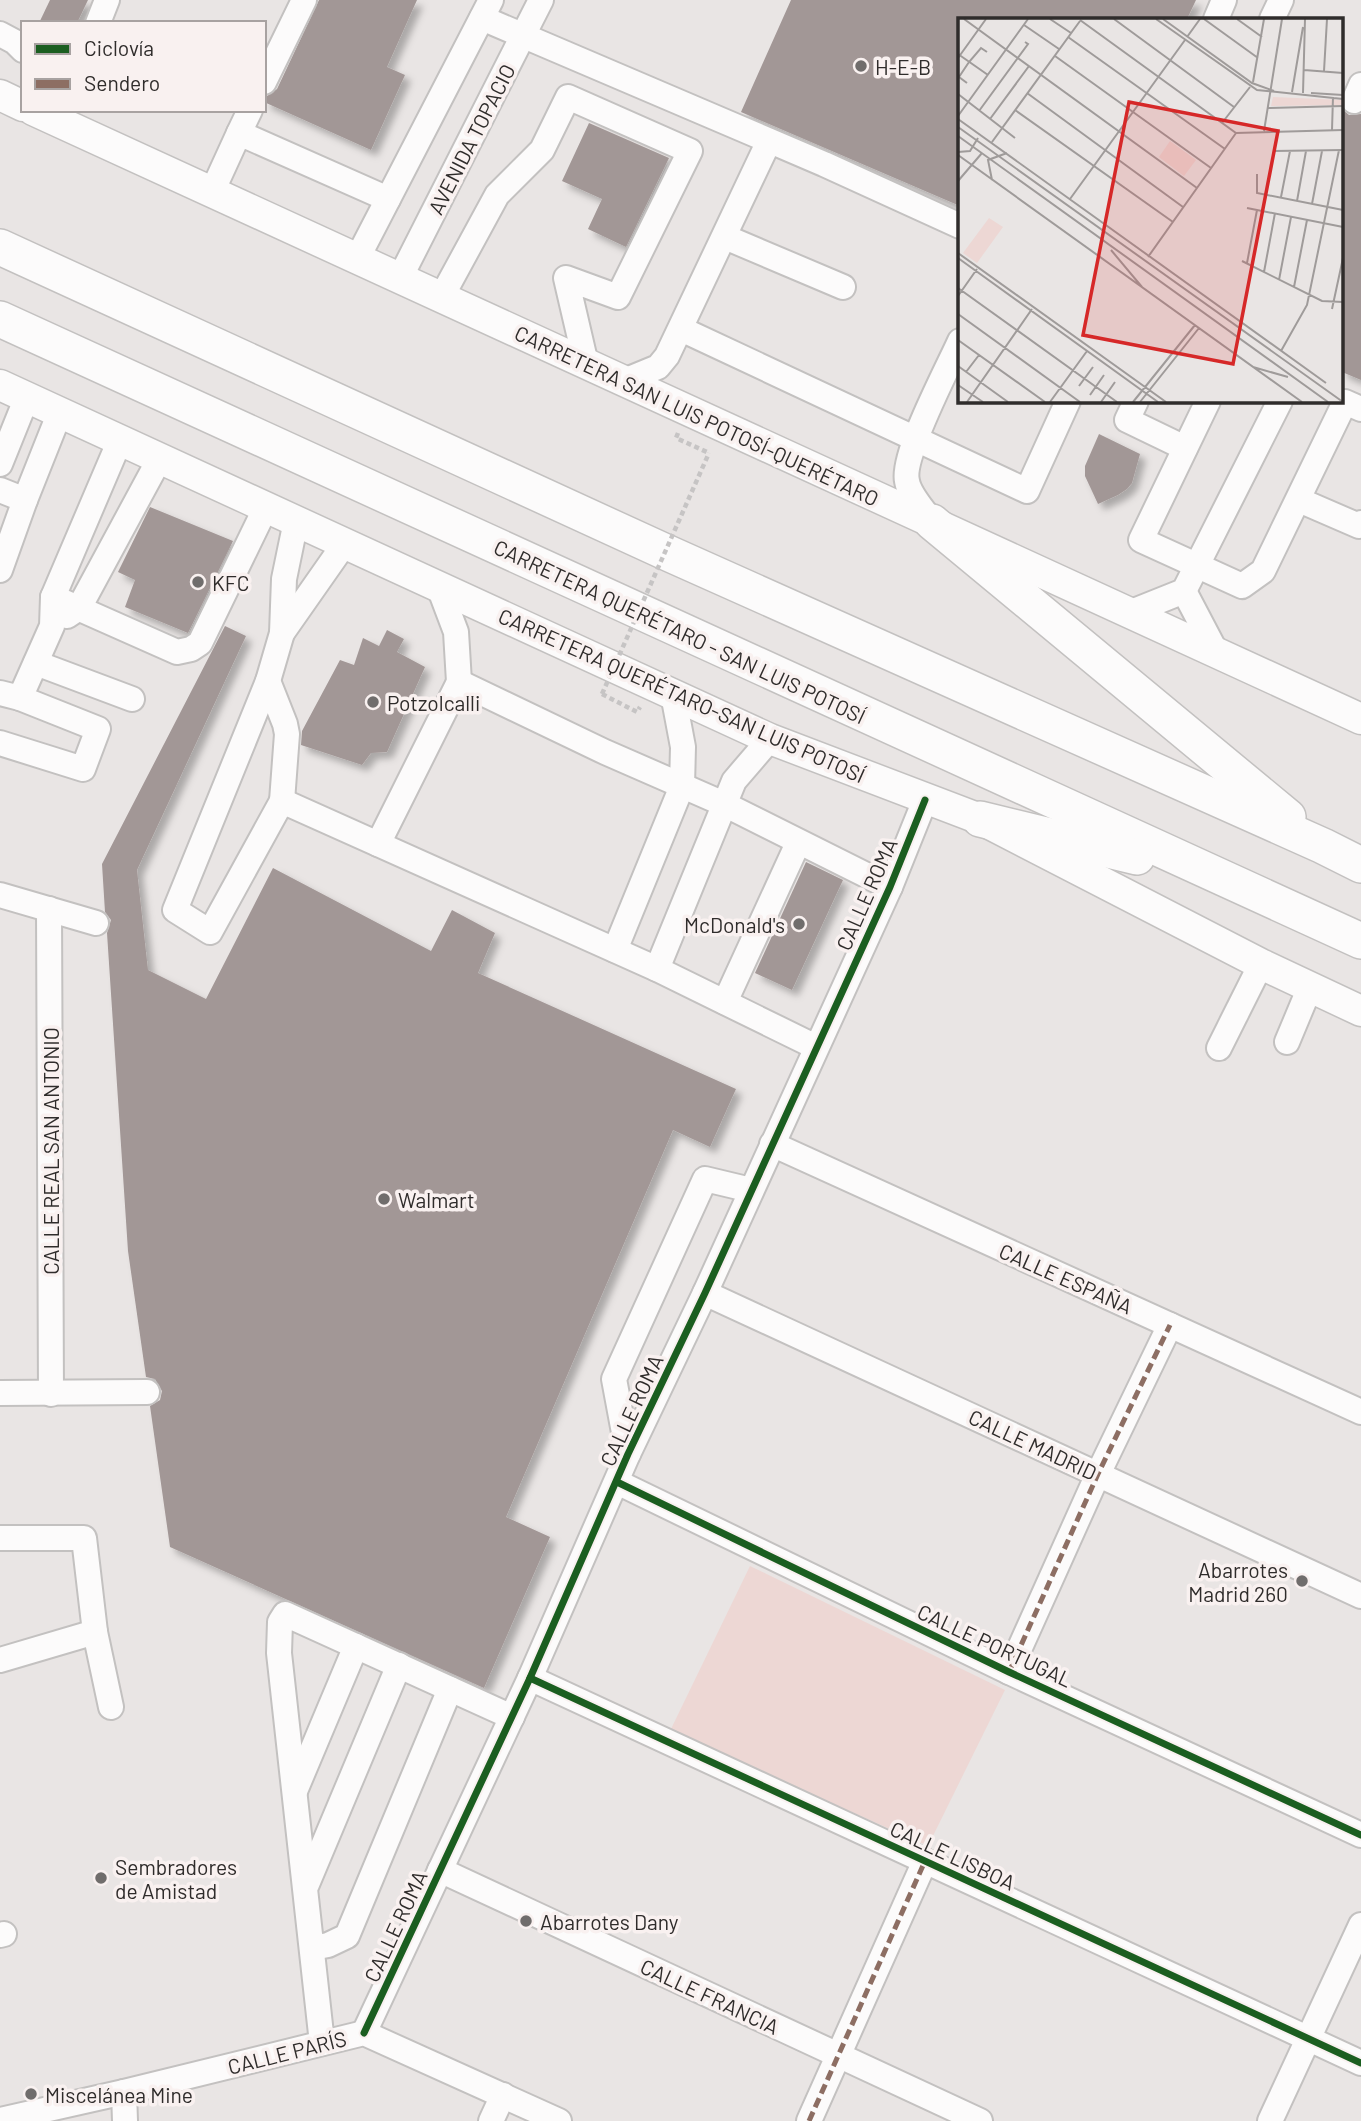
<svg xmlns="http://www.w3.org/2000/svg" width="1361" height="2121" font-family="Barlow,sans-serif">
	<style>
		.green { fill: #edd7d4 }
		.building { fill: #a29796; filter: url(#shadow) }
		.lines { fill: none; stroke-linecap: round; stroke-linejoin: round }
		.minor-casing { stroke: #c3c1c0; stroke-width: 28 }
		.major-casing { stroke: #c3c1c0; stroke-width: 33 }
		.highway-casing { stroke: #c3c1c0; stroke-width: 38 }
		.path { stroke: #c6c4c4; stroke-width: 4.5; stroke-dasharray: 5 3.5; stroke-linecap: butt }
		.minor { stroke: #fcfbfb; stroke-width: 24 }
		.major { stroke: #fcfbfb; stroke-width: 30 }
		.highway { stroke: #fcfbfb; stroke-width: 35 }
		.path-bridge { stroke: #c6c4c4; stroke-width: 4.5; stroke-dasharray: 5 3.5; stroke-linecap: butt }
		.quiet { stroke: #8d6e63; stroke-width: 5; stroke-dasharray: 10 5; stroke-linecap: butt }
		.cycleway-casing { stroke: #f9f1f0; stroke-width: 11 }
		.cycleway { stroke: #1b5e20; stroke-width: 7 }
		.poi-dot { fill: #706d6c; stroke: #f9f1f0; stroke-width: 2.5 }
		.labels { text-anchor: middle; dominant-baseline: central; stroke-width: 7; stroke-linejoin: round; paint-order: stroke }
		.poi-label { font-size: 21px; fill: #2f2c2b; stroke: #f9f1f0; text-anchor: start }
		.street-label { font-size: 21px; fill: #2f2c2b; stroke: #f9f1f0 }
		.inset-road { fill: none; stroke: #9f9b9a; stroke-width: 2 }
		.view { fill: #d62828; fill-opacity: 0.15; stroke: #d62828; stroke-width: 3.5 }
		.inset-edge { fill: none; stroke: #2f2c2b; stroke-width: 3.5 }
	</style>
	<defs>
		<filter id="shadow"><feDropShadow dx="6" dy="6" stdDeviation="3.5" flood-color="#0004"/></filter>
	</defs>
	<rect width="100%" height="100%" fill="#e9e5e4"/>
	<path class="green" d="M750,1566l255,124 -77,156 -258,-115z"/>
	<g class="building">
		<path d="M50,0h38l-11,23h-38z"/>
		<path d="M319,0h98l-30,67 18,8 -34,75 -107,-48 3,-6 10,-7z"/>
		<path d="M791,0h405l-9,19h-227v187l-219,-94z"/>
		<path d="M1342,109l7,6 12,-1v266l-19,-8z"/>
		<path d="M589,123l80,35 -43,89 -38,-18 14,-30 -40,-18z"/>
		<path d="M1099,434l41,20 -8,29 -5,6 -9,6 -20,9 -13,-28v-10z"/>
		<path d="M150,507l83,34 -45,92 -63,-26 10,-27 -17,-8z"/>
		<path d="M225,626l21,10 -109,234 11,100 58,29 67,-131 158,83 21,-41 43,23 -17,40 258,116 -26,58 -37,-17 -167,387 44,20 -66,151 -314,-141 -20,-141 10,-6 2,-9 -7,-12 -9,-2 -18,-126 -21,-318 4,-13 -6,-8 -3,-48z"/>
		<path d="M387,630l17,9 -7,13 28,15 -38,85 -16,1 -9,12 -61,-20 1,-14 38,-71 14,5 9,-27 16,8z"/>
		<path d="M806,862l37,18 -51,110 -37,-17z"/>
	</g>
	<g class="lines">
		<g class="minor-casing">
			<g id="minor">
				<path d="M482,18l342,146 136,62"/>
				<path d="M1216,19l8,-19"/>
				<path d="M1272,19l9,-19"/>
				<path d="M98,23l9,-23"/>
				<path d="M0,34l15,8 8,8"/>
				<path d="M264,82l40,-82"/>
				<path d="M1354,101l7,-16"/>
				<path d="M239,133l11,-23"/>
				<path d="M212,192l27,-59 149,66"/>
				<path d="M725,237l118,50"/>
				<path d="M357,259l134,-259"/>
				<path d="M400,278l141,-278"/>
				<path d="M441,298l56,-103 45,-45 26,-53 122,54 -72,146 -52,-19 20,86"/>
				<path d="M681,329l346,162 41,-90"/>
				<path d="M624,381l34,-14 9,-11 102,-215"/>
				<path d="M1136,401l-9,19 58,28"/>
				<path d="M1208,401l-67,139 101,46 21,-15 82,-169 16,7"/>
				<path d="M0,464l27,-67"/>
				<path d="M0,490l25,10"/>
				<path d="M1299,500l60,26 2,-3"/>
				<path d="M296,521l-12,58 -2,54 -14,48 -93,229 35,22 72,-131 375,168 77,-188 36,-42"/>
				<path d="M932,522c-8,-12 -23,-27 -25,-41 -6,-25 41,-113 53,-140"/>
				<path d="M0,570l25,-70 35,-88"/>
				<path d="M439,587l17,45 3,50"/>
				<path d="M1184,591l32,61"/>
				<path d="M53,597l124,55 14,-3 9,-6 66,-136"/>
				<path d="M1129,613l55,-22 96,-190"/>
				<path d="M67,616l12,-8 81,-150"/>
				<path d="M282,633l63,-90"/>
				<path d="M36,663l96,36"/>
				<path d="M268,681l17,43 2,10 -5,67"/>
				<path d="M0,693l20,5 32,-72 1,-29 67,-157"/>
				<path d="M0,743l83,26 15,-40 -78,-31"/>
				<path d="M378,844l81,-162 146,70 119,52 166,83"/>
				<path d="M0,895l96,28"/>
				<path d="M49,909l2,485"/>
				<path d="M615,950l67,-164 1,-39 -10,-53"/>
				<path d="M657,969l159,78"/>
				<path d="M725,1002l73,-159"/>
				<path d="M1287,1042l23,-55"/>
				<path d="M1219,1048l42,-84"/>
				<path d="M772,1144l589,268"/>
				<path d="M705,1293l656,303"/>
				<path d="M0,1393l147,-1"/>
				<path d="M628,1454l-14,-75 91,-200 46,11"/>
				<path d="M617,1482l392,190 352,163"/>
				<path d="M0,1538h84l11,94 16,75"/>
				<path d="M0,1660l95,-28"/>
				<path d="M1009,1672l89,-198 72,-149"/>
				<path d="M530,1678l831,385"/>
				<path d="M295,1791l61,-145"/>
				<path d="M440,1870l540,251"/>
				<path d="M307,1884l92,-219"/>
				<path d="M0,1935l4,-1"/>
				<path d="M312,1948l16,-3 19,-9 103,-247"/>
				<path d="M364,2033l166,-355 98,-224 77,-161 185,-406 35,-87"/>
				<path d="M322,2043l-43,-390 1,-31 5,-8 227,103"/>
				<path d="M124,2092l1,29"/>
				<path d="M0,2120l124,-28 240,-59 195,88"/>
				<path d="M491,2121l12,-26"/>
				<path d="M809,2121l116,-260"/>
				<path d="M1270,2121l91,-196"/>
			</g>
		</g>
		<g class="major-casing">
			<g id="major">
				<path d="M0,95l23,11"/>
				<path d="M33,110l1328,609"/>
				<path d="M0,385l770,354 210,80 281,145 100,47"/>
			</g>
		</g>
		<g class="highway-casing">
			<g id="highway">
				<path d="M0,247l670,307 653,292 38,19"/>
				<path d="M0,319l1361,622"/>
				<path d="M932,522l356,295"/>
				<path d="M980,819l157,38"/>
			</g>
		</g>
		<g class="path">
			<path d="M678,433l-2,5 33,15"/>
			<path d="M602,694l35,18 3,-5"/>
		</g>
		<use href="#minor" class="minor"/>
		<use href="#major" class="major"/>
		<use href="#highway" class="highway"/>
		<path class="path-bridge" d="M602,694l107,-241"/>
		<g class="quiet">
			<path d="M1009,1672l89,-198 72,-149"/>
			<path d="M809,2121l116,-260"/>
		</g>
		<g class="cycleway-casing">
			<g id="cycleway">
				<path d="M617,1482l392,190 352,163"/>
				<path d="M530,1678l831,385"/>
				<path d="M364,2033l166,-355 98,-224 77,-161 185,-406 35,-87"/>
			</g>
		</g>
		<use href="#cycleway" class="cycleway"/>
	</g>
	<g class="poi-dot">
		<circle cx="861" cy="66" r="7"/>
		<circle cx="198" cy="582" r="7"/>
		<circle cx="373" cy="702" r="7"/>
		<circle cx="799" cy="924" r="7"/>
		<circle cx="384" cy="1199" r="7"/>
		<circle cx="1302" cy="1581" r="7"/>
		<circle cx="101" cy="1878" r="7"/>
		<circle cx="526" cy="1921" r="7"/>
		<circle cx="31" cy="2094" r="7"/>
	</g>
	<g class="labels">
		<g class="poi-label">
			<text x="875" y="66">H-E-B</text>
			<text x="212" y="582">KFC</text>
			<text x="387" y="702">Potzolcalli</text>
			<text x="785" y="924" text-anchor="end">McDonald's</text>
			<text x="398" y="1199">Walmart</text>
			<text x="1288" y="1569" text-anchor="end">Abarrotes<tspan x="1288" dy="24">Madrid 260</tspan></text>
			<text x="115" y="1866">Sembradores<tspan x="115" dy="24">de Amistad</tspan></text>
			<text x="540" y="1921">Abarrotes Dany</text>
			<text x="45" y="2094">Miscelánea Mine</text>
		</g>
		<g class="street-label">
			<text transform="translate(471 139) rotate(-63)">AVENIDA TOPACIO</text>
			<text transform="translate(697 415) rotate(25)">CARRETERA SAN LUIS POTOSÍ-QUERÉTARO</text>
			<text transform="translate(680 631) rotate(25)">CARRETERA QUERÉTARO - SAN LUIS POTOSÍ</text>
			<text transform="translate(682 695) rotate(24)">CARRETERA QUERÉTARO-SAN LUIS POTOSÍ</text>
			<text transform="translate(866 894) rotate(-66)">CALLE ROMA</text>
			<text transform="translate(50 1151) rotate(-90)">CALLE REAL SAN ANTONIO</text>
			<text transform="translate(1066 1278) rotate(24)">CALLE ESPAÑA</text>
			<text transform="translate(631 1410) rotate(-65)">CALLE ROMA</text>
			<text transform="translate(1033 1444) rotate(25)">CALLE MADRID</text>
			<text transform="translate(995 1645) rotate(25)">CALLE PORTUGAL</text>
			<text transform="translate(953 1855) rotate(25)">CALLE LISBOA</text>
			<text transform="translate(395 1926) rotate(-65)">CALLE ROMA</text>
			<text transform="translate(710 1996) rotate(25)">CALLE FRANCIA</text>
			<text transform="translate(287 2052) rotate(-14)">CALLE PARÍS</text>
		</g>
	</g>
	<g transform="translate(958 18)">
		<rect width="385" height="385" fill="#e9e5e4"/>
		<path d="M315,79l70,3v5l-72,1zM212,123l26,19 -12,16 -25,-19zM31,200l14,9 -26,36 -14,-10z" fill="#edd7d4"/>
		<path class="inset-road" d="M6,1l233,169M92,1l21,14M156,1l120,88M198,1l101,71 86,9M205,1l89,64 22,8M246,1l54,39M279,1l25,18M122,2l156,113 107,-3M66,7l35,24M110,19l157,112M229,19l13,-18M0,36l30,21M97,38l156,112M0,40l28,-39M346,52l39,3M366,53l3,-52M295,64l11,-63M9,65l-8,-6 10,-15 12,-14 6,4M334,74l11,-65M69,75l156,114M345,75l2,-74M353,75l32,2M0,76l57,44M310,90l75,-2M57,92l158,112M21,93l49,-67 -3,-2M0,98l70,-97M0,101l368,264M32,101l39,-53M264,105l28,-36M0,109l385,275M374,112l1,-33M306,113l18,-112M0,118l370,266M34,124l88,-121M316,133l69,-1M0,134l12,-1 8,-13M0,137l344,247M299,156v19l86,17M34,162l-4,-20 19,-7M0,163l24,-28M323,179l9,-46M112,181l115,-159M339,183l9,-50M354,186l10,-53M289,190l96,19M153,232l31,37M0,235l208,149M190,239l88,-124M0,240l200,144M284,243l80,40 21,1M289,245l10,-53M306,254l11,-59M321,262l12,-63M336,269l13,-67M0,270l159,114M0,278l19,-27M374,291l11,-51M0,296l122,88M0,322l87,62M323,333l26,-46 32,-155M0,348l50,36M295,349l35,10M8,354l13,-17M0,367l25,17M121,368l14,-19M132,377l14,-20M9,384l65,-93M92,384l37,-51M143,384l14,-20M175,384l62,-77M182,384l59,-74"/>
		<path class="view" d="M171,84l149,29 -45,233 -150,-29z"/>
		<rect width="385" height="385" class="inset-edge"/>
	</g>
	<rect x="21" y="21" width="245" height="91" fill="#f9f1f0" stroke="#a8a2a1" stroke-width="2"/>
	<rect x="35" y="44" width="35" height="10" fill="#1b5e20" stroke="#a8a2a1" stroke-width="2"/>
	<text x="84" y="56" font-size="21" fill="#2f2c2b">Ciclovía</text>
	<rect x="35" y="79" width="35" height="10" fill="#8d6e63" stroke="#a8a2a1" stroke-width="2"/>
	<text x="84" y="91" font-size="21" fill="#2f2c2b">Sendero</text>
</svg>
